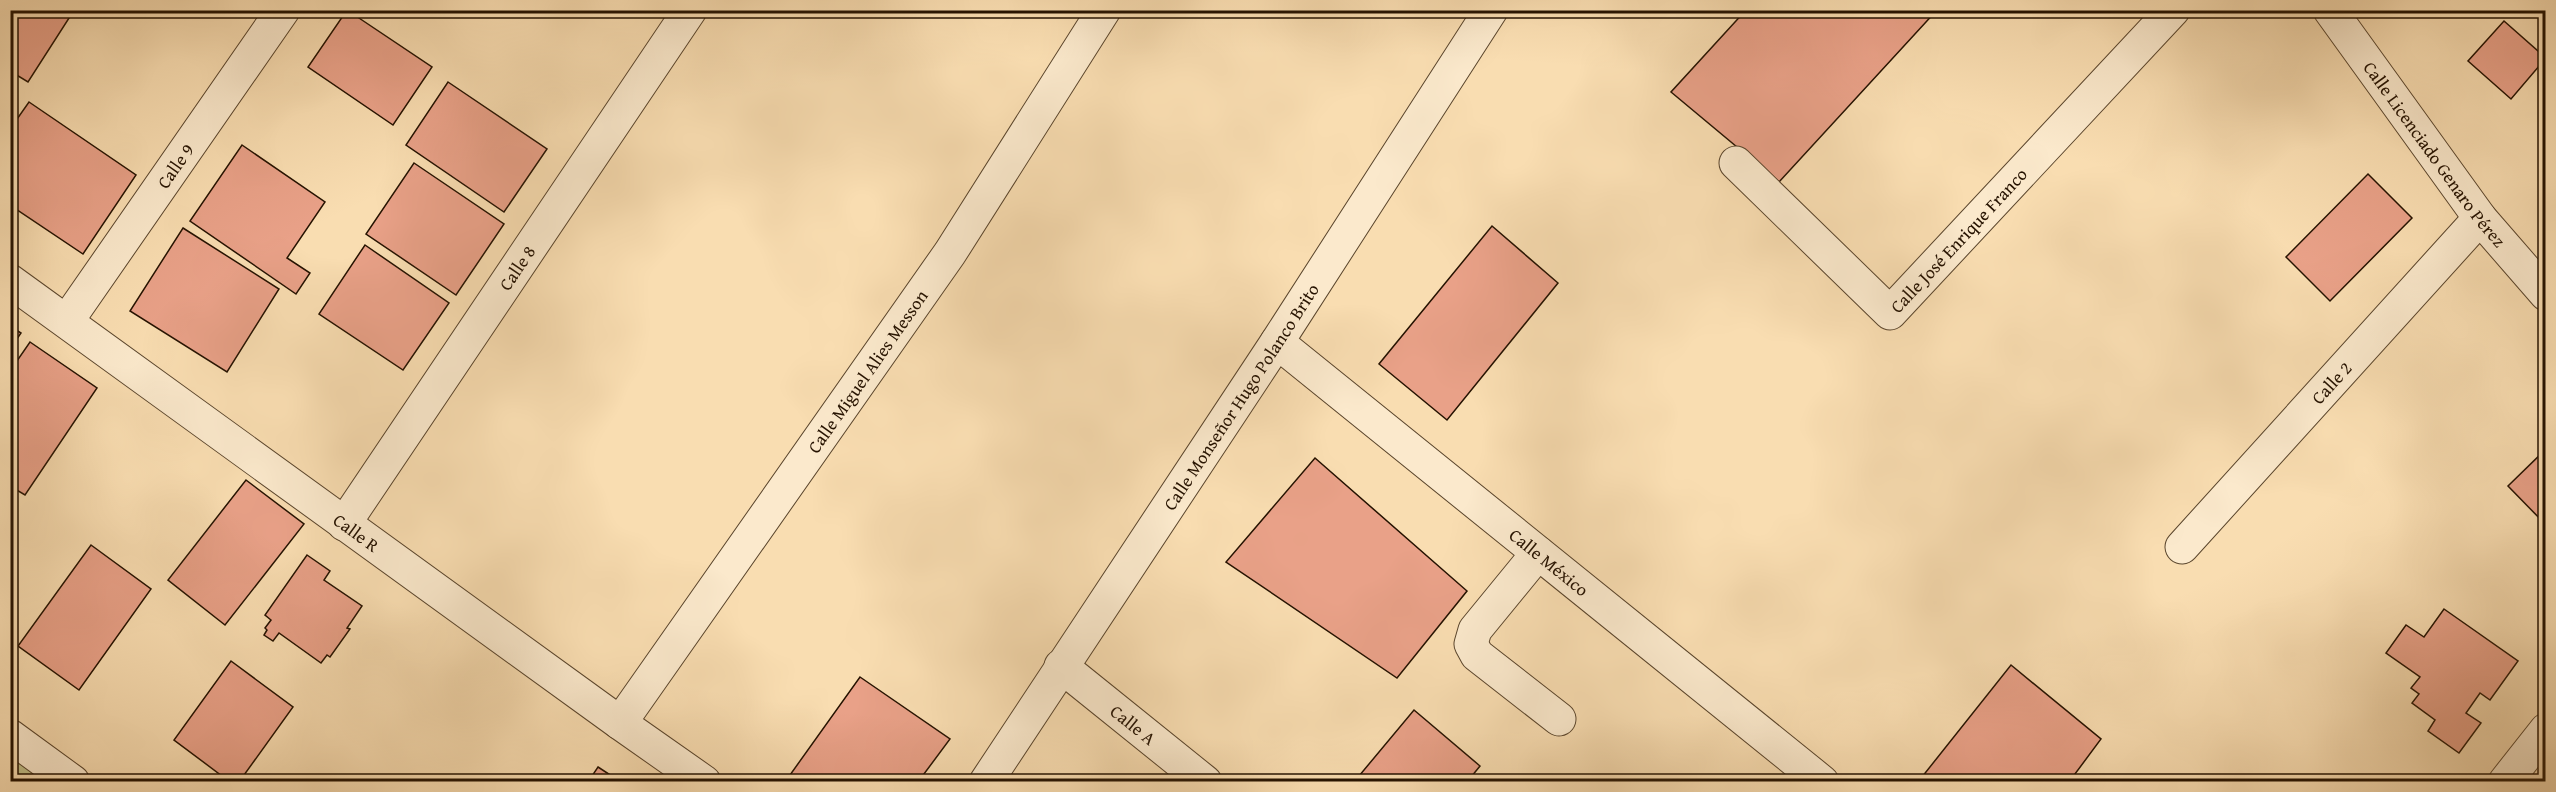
<svg xmlns="http://www.w3.org/2000/svg" width="2556" height="792" font-family="'Gentium Book Plus',serif">
	<style>
		.green { fill: #c2c089; stroke: #746944; stroke-width: 1.5 }
		.building { fill: #e9a188; stroke: #251200; stroke-width: 1.5 }
		.lines { fill: none; stroke-linecap: round; stroke-linejoin: round }
		.minor-casing { stroke: #5a452c; stroke-width: 35 }
		.minor { stroke: #fbe9cc; stroke-width: 33 }
		.labels { text-anchor: middle; dominant-baseline: central; stroke-width: 4.5; stroke-linejoin: round; paint-order: stroke }
		.street-label { font-size: 18px; fill: #251200; stroke: #fbe9cc }
	</style>
	<rect width="100%" height="100%" fill="#f9ddb1"/>
	<filter id="stains"><feTurbulence type="fractalNoise" baseFrequency=".00333" numOctaves="4"/><feColorMatrix values="0 0 0 0 .2 0 0 0 0 .09 0 0 0 0 .02 0 0 0 .5 -.17"/></filter>
	<radialGradient id="worn" r=".72"><stop offset=".6" stop-color="#630" stop-opacity="0"/><stop offset="1" stop-color="#630" stop-opacity=".3"/></radialGradient>
	<path class="green" d="M11,736l62,45h-62z"/>
	<g class="building">
		<path d="M10,10h53l8,5 -43,67 -18,-11z"/>
		<path d="M347,10l85,57 -39,58 -85,-58z"/>
		<path d="M1746,10h191l-158,172 -108,-90z"/>
		<path d="M2504,21l42,37 -35,41 -43,-38z"/>
		<path d="M448,82l99,67 -43,63 -98,-67z"/>
		<path d="M29,102l107,73 -53,79 -73,-49v-76z"/>
		<path d="M242,145l83,57 -38,56 23,15 -14,21 -106,-73z"/>
		<path d="M414,163l90,61 -48,71 -90,-61z"/>
		<path d="M2368,174l44,44 -82,83 -44,-44z"/>
		<path d="M1492,226l66,57 -111,137 -68,-56z"/>
		<path d="M183,228l96,61 -52,83 -97,-61z"/>
		<path d="M365,245l84,58 -46,67 -84,-56z"/>
		<path d="M10,326l11,7 -11,16z"/>
		<path d="M30,342l67,46 -72,107 -15,-9v-115z"/>
		<path d="M2546,449v76l-38,-39z"/>
		<path d="M1315,458l152,133 -70,87 -171,-116z"/>
		<path d="M246,480l58,44 -79,101 -57,-45z"/>
		<path d="M91,545l60,44 -72,101 -61,-44z"/>
		<path d="M307,555l23,16 -6,9 38,26 -15,22 3,1 -20,28 -3,-2 -6,8 -42,-30 -6,8 -9,-6 3,-5 -2,-2 6,-8 -6,-5z"/>
		<path d="M2444,609l74,52 -28,39 -10,-7 -14,20 15,10 -22,30 -31,-22 7,-11 -23,-17 7,-9 -8,-6 9,-11 -34,-24 20,-28 18,12z"/>
		<path d="M231,661l62,46 -54,75h-9l-56,-42z"/>
		<path d="M2011,665l90,74 -32,43h-151z"/>
		<path d="M860,677l90,62 -32,43h-133z"/>
		<path d="M1414,710l66,56 -13,16h-113z"/>
		<path d="M598,767l23,15h-33z"/>
	</g>
	<g class="lines">
		<g class="minor-casing">
			<g id="minor">
				<path id="s1" d="M2330,10l150,208 66,76"/>
				<path id="s2" d="M1736,163l154,150 283,-303"/>
				<path id="s3" d="M10,281l610,442 84,59"/>
				<path id="s4" d="M67,321l216,-311"/>
				<path id="s5" d="M1277,342l545,440"/>
				<path id="s6" d="M344,524l346,-514"/>
				<path id="s7" d="M2182,547l298,-329"/>
				<path d="M1538,553l-63,77 -4,14 6,11 82,64"/>
				<path id="s8" d="M1061,666l144,116"/>
				<path id="s9" d="M620,723l330,-470 154,-243"/>
				<path d="M10,736l63,46"/>
				<path id="s10" d="M986,782l291,-440 214,-332"/>
				<path d="M2505,782l41,-52"/>
			</g>
		</g>
		<use href="#minor" class="minor"/>
	</g>
	<g class="labels">
		<g class="street-label">
			<text stroke="none"><textPath href="#s1" startOffset="178">Calle Licenciado Genaro Pérez</textPath></text>
			<text stroke="none"><textPath href="#s4" startOffset="189">Calle 9</textPath></text>
			<text stroke="none"><textPath href="#s2" startOffset="315">Calle José Enrique Franco</textPath></text>
			<text stroke="none"><textPath href="#s6" startOffset="309">Calle 8</textPath></text>
			<text stroke="none"><textPath href="#s9" startOffset="430">Calle Miguel Alies Messon</textPath></text>
			<text stroke="none"><textPath href="#s7" startOffset="222">Calle 2</textPath></text>
			<text stroke="none"><textPath href="#s10" startOffset="462">Calle Monseñor Hugo Polanco Brito</textPath></text>
			<text stroke="none"><textPath href="#s3" startOffset="428">Calle R</textPath></text>
			<text stroke="none"><textPath href="#s5" startOffset="350">Calle México</textPath></text>
			<text stroke="none"><textPath href="#s8" startOffset="93">Calle A</textPath></text>
		</g>
	</g>
	<rect width="2556" height="792" fill="none" stroke="#f9ddb1" stroke-width="36"/>
	<rect x="12" y="12" width="2532" height="768" fill="none" stroke="#251200" stroke-width="3"/>
	<rect x="18" y="18" width="2520" height="756" fill="none" stroke="#251200" stroke-width="1.5"/>
	<rect width="100%" height="100%" filter="url(#stains)"/>
	<rect width="100%" height="100%" fill="url(#worn)"/>
</svg>
